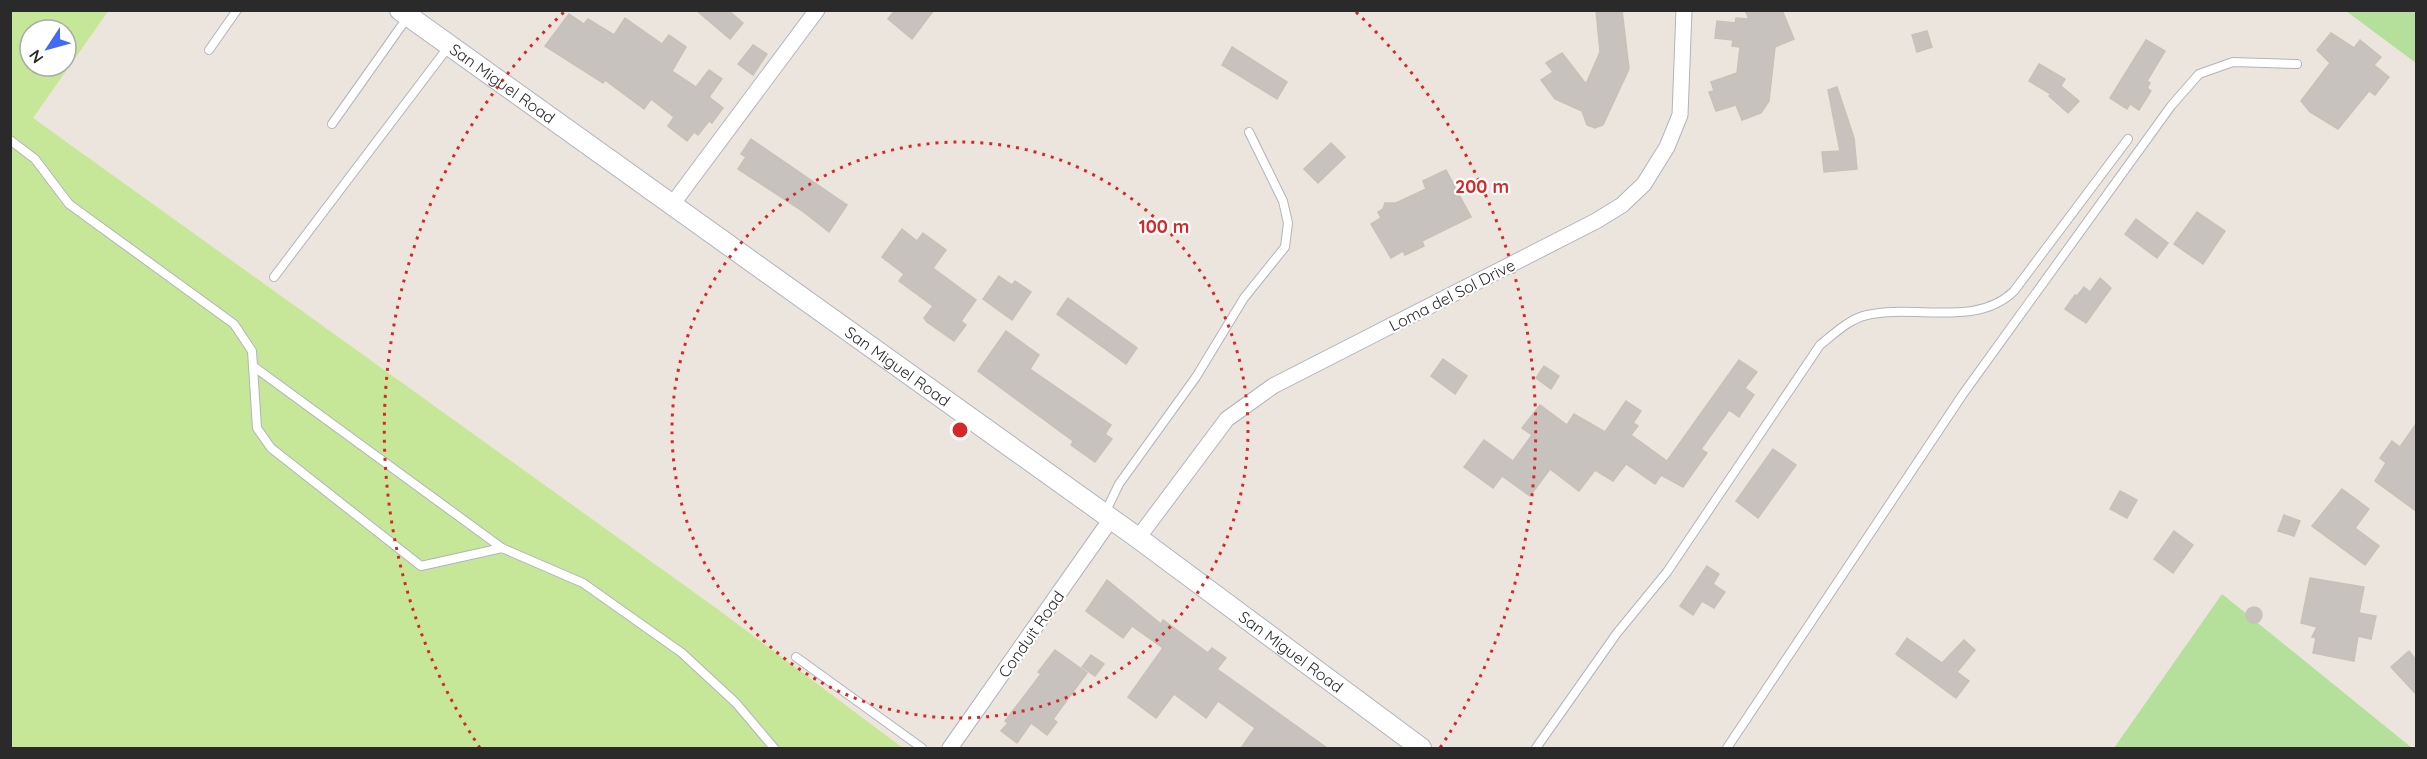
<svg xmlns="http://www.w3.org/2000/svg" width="2427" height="759" font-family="Quicksand,sans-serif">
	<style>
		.green { fill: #b5e09c }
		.pitch { fill: #c7e798; fill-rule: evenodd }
		.building { fill: #c7c2bd; stroke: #c7c1b7; stroke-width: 1.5 }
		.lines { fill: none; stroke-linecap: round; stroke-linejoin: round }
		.service-casing { stroke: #b0b4bd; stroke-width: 10 }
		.minor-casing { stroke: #b0b4bd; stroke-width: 17 }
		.tertiary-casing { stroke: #b0b4bd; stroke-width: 22 }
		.service { stroke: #fff; stroke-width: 8 }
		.minor { stroke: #fff; stroke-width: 15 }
		.tertiary { stroke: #fff; stroke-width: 20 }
		.ring { fill: none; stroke: #d62828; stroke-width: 3; stroke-dasharray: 3 6 }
		.labels { text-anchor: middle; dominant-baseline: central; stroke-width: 4.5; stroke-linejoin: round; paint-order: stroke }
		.street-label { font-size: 16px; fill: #2a2a2a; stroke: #fff }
		.centre { fill: #d62828; stroke: #fff; stroke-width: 3 }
		.ring-label { font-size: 18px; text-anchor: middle; font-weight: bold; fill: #d62828; stroke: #fff; stroke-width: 4.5; stroke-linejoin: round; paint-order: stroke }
	</style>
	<rect width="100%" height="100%" fill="#ece5dd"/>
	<g class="green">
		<path d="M2346,11h66l4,3v49z"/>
		<path d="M2222,594l190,154h-298z"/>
	</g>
	<path class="pitch" d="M109,10l-76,108 683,490 187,140h-892v-737zM30,30h36v36h-36z"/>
	<g class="building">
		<path d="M696,10h32l15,13 -13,16z"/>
		<path d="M895,10h39l-22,29 -24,-20z"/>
		<path d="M1596,10h26l7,59 -26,56 -8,3 -8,-3 -5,-14 -27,-12 -14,-19 12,-8 -7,-9 16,-10 24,31 14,-32z"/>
		<path d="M1745,10h37l12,29 -19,8 -6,54 -8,12 -19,7 -6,-15 -20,6 -7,-19 5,-1 -3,-9 26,-9 3,-26 -8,-1 1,-6 -18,-2 2,-17 18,2 1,-5 13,1z"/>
		<path d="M569,14l15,10 4,-5 26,16 11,-17 37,26 7,-9 17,12 -14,24 24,16 13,-17 13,9 -13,18 14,11 -11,15 -3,-2 -11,14 -4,-3 -7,9 -19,-15 6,-9 -23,-18 -7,10 -39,-29 -2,3 -58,-37z"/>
		<path d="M1927,31l5,16 -15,5 -5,-17z"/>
		<path d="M2331,33l23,15 6,-8 21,17 -7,8 15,12 -14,18 -6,-4 -31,38 -28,-17 -9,-11 29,-38 -13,-13z"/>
		<path d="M2146,40l19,11 -18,30 3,2 -3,5 4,3 -12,19 -9,-6 -3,5 -17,-11z"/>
		<path d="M753,45l14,9 -14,21 -15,-11z"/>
		<path d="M1232,47l55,35 -10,17 -55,-34z"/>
		<path d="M2039,64l26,15 -4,7 18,15 -11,12 -19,-17 2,-2 -22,-13z"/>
		<path d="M1837,87l17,51 3,31 -33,3 -2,-20 18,-1 -12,-61z"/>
		<path d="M751,139l96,66 -18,27 -28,-22 -63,-41 8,-12 -5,-3z"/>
		<path d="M1331,143l14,14 -27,26 -14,-14z"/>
		<path d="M1446,170l25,47 -49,24 2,5 -19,9 -2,-4 -12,7 -20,-34 10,-6 -3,-6 5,-3 2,-6h11l30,-14 -3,-8z"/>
		<path d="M2197,212l28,19 -22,33 -29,-20z"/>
		<path d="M2136,219l32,24 -11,15 -32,-24z"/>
		<path d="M902,229l15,12 6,-8 23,17 -13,18 43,32 -15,21 5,4 -12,16 -27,-19 -3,-4 9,-12 -34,-25 5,-7 -22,-17z"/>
		<path d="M999,276l13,9 3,-4 16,11 -19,28 -29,-21z"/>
		<path d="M2100,278l11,10 -25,35 -21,-14 10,-14 2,1 7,-9 6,5z"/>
		<path d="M1068,298l69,50 -11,16 -69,-50z"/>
		<path d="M1006,331l33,24 -9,14 81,56 -6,9 7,5 -17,23 -24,-17 2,-4 -95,-70z"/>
		<path d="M1443,359l24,17 -12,18 -24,-18z"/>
		<path d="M1739,360l18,12 -12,16 9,7 -15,22 -10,-7 -28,39 6,4 -24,34 -22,-12 -6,9 -29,-20 -13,17 -18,-11 -16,21 -29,-22 -20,27 -28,-20 -9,12 -29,-21 20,-27 29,21 19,-26 -10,-7 18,-23 27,20 7,-11 31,18 21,-31 15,10 -8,12 5,3 -7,9 36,26z"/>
		<path d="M1544,366l15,10 -8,13 -15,-11z"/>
		<path d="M2416,424v87l-41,-30 11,-18 -6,-5 12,-17 8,6z"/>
		<path d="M1773,449l23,16 -38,53 -22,-17z"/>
		<path d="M2342,489l27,20 -14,19 24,18 -14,19 -53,-39z"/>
		<path d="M2120,491l17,9 -10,18 -17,-9z"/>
		<path d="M2284,515l16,6 -6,15 -16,-5z"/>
		<path d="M2174,531l19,14 -20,28 -19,-14z"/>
		<path d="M1707,566l12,8 -6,10 12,8 -11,16 -12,-7 -9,14 -13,-9z"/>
		<path d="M2310,578l54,9 -5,26 17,3 -5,23 -13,-3 -4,25 -41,-8 3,-15 -4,-1 5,-10 -16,-4z"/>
		<path d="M1107,580l54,44 2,-4 45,33 4,-5 14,10 -9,11 110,79h-86l14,-20 -37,-27 -12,17 -32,-24 -18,24 -28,-21 35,-49 -31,-22 -9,12 -37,-27z"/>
		<circle cx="2254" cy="615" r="8"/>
		<path d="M1907,638l35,25 22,-23 11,10 -18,22 12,9 -13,17 -60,-44z"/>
		<path d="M1055,650l32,23 -34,46 4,3 -10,13 -16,-12 -14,20 -16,-12 7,-8 -3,-2 36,-47 -3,-2z"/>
		<path d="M2409,651l7,9v34l-25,-27z"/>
		<path d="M1091,655l13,9 -9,12 -13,-9z"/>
	</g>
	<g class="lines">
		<g class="service-casing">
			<g id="service">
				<path d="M209,50l28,-40"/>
				<path d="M332,124l75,-106"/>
				<path d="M10,140l25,19 34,45 165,120 18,27 5,77 14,20 150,118 81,-18 81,35 99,70 54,50 38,45"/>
				<path d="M274,277l175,-231"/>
				<path d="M253,366l249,182"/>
				<path d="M1105,513l14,-29 77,-107 48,-79 41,-51 3,-24 -5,-22 -34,-69"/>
				<path d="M796,657l126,91"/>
				<path d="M1536,748l81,-115 50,-61 153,-227c14,-11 29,-26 47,-30 47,-11 110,13 147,-24l114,-152"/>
				<path d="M1727,748l236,-354 208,-288 28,-32 34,-12 64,2"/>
			</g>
		</g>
		<g class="minor-casing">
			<g id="minor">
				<path d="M671,206l146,-196"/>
				<path d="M1138,538l89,-119 46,-33 323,-165 26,-16 22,-21 23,-37 13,-32 4,-105"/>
				<path d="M950,748l161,-229"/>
			</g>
		</g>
		<g class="tertiary-casing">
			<g id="tertiary">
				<path id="s1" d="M400,10l738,528 283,210"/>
			</g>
		</g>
		<use href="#service" class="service"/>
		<use href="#minor" class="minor"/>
		<use href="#tertiary" class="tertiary"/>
	</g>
	<g class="ring">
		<circle cx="960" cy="430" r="288"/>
		<path d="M480 748A576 576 0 0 1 564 12M1356 12A576 576 0 0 1 1440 748"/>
	</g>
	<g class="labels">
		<g class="street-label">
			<text stroke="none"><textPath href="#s1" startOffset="126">San Miguel Road</textPath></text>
			<text transform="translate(1452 295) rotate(-27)">Loma del Sol Drive</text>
			<text stroke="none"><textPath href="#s1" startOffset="612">San Miguel Road</textPath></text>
			<text transform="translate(1031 634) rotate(-55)">Conduit Road</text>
			<text stroke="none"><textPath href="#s1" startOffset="1098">San Miguel Road</textPath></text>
		</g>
	</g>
	<circle cx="960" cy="430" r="9" class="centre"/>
	<g class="ring-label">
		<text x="1482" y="193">200 m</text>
		<text x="1164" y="233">100 m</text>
	</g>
	<rect width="2427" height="759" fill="none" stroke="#2a2a2a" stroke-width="24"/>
	<g transform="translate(48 48) rotate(234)"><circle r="28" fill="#ffffff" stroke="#aaaaaa" stroke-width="1.5"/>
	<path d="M0-4.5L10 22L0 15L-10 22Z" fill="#4469f2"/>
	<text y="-9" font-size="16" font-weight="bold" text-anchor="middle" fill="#2a2a2a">N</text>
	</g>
</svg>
